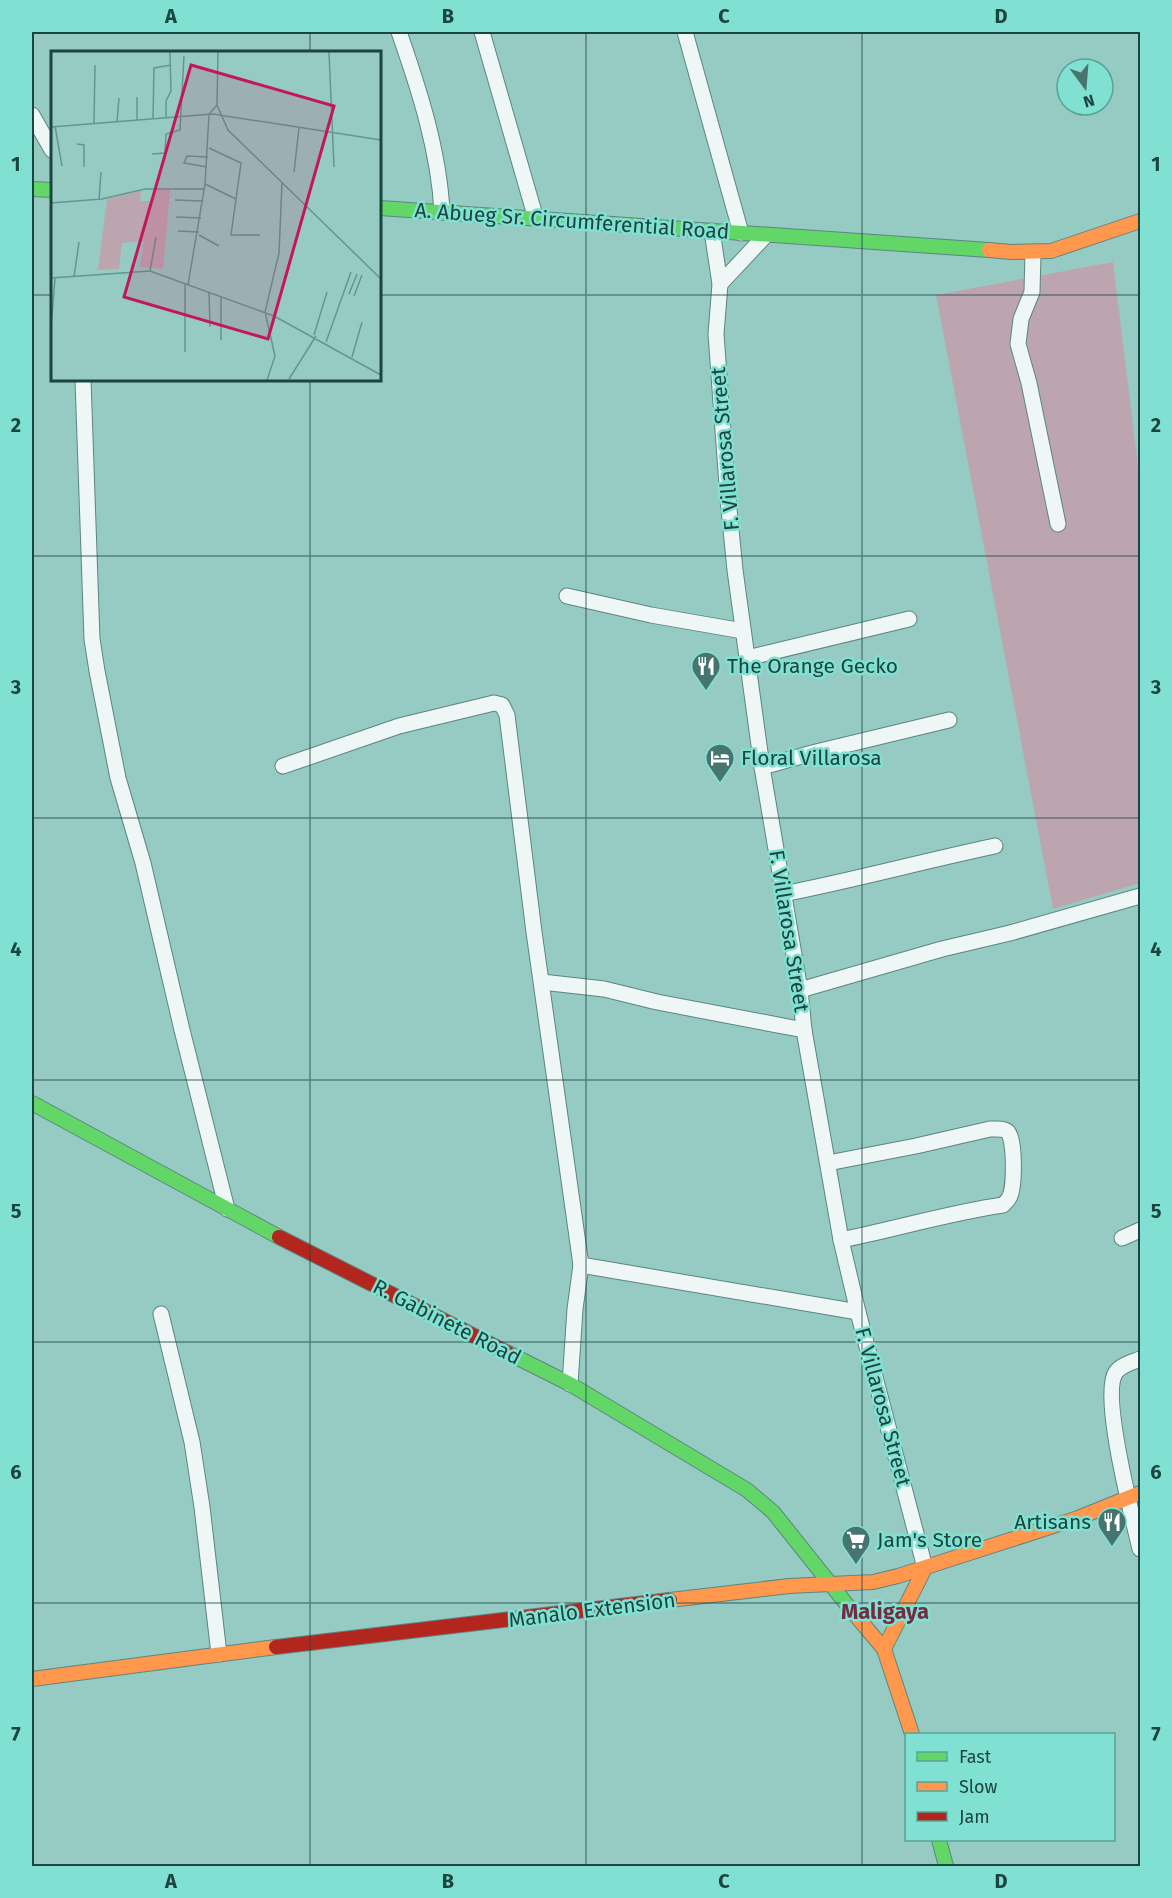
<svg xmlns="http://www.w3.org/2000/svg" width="1172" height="1898" font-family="'Fira Sans',sans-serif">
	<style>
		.green { fill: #bda5af }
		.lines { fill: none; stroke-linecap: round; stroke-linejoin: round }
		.street-casing { stroke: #5d8580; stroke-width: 17 }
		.fast-casing { stroke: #5d8580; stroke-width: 16 }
		.slow-casing { stroke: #5d8580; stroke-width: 16 }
		.jam-casing { stroke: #5d8580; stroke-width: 16 }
		.street { stroke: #eff7f6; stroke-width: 15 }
		.fast { stroke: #63d668; stroke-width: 14 }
		.slow { stroke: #ff974d; stroke-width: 14 }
		.jam { stroke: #b3261e; stroke-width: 14 }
		.grid { fill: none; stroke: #1b453f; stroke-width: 1.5; stroke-opacity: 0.55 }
		.labels { text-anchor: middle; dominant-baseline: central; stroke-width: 5; stroke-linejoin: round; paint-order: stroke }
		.street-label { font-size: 21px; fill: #1b453f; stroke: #80e1d3 }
		.poi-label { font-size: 21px; fill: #1b453f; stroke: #80e1d3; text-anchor: start }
		.neighbourhood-label { font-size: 22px; font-weight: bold; fill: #722d42; stroke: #80e1d3 }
		.inset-road { fill: none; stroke: #65958f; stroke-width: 1.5 }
		.view { fill: #c2185b; fill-opacity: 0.15; stroke: #c2185b; stroke-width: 3 }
		.inset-edge { fill: none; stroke: #1b453f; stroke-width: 3 }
		.neatline { fill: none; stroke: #1b453f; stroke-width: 2 }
		.grid-label { font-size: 20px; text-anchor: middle; font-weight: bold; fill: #1b453f }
	</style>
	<rect width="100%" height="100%" fill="#96cbc4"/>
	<path class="green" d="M1113,262l25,204h2v417l-87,26 -117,-614z"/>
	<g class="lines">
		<g class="street-casing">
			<g id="street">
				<path d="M399,32c20,57 40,119 43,180"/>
				<path d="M482,32l54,187"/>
				<path d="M685,32l56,201"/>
				<path d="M32,115l20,35"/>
				<path d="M712,231l8,53 -4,50 12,165 7,71 27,197 38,223 4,40 37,210 17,72 67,256"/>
				<path d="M1033,253l-1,39 -11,27 -3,25 11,39 29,141"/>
				<path d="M720,284l45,-48"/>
				<path d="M83,380l9,259 5,32 21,107 25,85 39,167 45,179"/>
				<path d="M567,596l84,19 92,16"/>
				<path d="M747,658l162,-39"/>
				<path d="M283,766l116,-40 95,-23 8,2 5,10 27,217 47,333 277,47"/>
				<path d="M762,767l54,-15 133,-32"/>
				<path d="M783,894c71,-14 141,-33 212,-48"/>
				<path d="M542,982l62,7 53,13 147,28"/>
				<path d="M800,990l142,-41 68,-16 130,-37"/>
				<path d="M828,1163l88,-17 74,-17c5,0 14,-1 18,3 7,9 7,56 1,66 -1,2 -4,5 -6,7 -55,8 -107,24 -162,35"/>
				<path d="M1122,1238l18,-8"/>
				<path d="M161,1314l31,128 10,65 17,147"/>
				<path d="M1140,1359c-7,3 -19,6 -24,13 -16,22 17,147 24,177"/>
				<path d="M570,1384l5,-75 6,-44"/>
			</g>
		</g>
		<g class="fast-casing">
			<g id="fast">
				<path d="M32,189l20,1"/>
				<path d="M380,208l609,42"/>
				<path d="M32,1103l247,134"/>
				<path d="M508,1353l62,31 177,106 26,22 79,99"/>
				<path d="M939,1840l7,26"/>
			</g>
		</g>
		<g class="slow-casing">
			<g id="slow">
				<path d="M989,250l22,2 40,-1 89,-30"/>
				<path d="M670,1600l119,-14 84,-4 25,-6 180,-58 62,-25"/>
				<path d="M852,1611l32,38 28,85"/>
				<path d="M884,1649l41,-81"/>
				<path d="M32,1679l244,-32"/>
			</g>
		</g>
		<g class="jam-casing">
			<g id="jam">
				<path d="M279,1237l229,116"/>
				<path d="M276,1647l394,-47"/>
			</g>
		</g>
		<use href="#street" class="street"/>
		<use href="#fast" class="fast"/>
		<use href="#slow" class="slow"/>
		<use href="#jam" class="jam"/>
	</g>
	<path class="grid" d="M310,32v20M586,32v1834M862,32v1834M32,295h20M380,295h760M310,380v1486M32,556h1108M32,818h1108M32,1080h1108M32,1342h1108M32,1603h1108"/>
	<defs>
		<g id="restaurant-pin" transform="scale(1.5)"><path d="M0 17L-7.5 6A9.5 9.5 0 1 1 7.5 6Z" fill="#46746e" stroke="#80e1d3"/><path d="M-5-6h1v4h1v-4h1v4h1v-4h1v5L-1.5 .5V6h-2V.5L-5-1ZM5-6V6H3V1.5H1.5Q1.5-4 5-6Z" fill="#fff"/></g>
		<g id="hotel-pin" transform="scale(1.5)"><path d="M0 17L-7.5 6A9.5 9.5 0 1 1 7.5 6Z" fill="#46746e" stroke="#80e1d3"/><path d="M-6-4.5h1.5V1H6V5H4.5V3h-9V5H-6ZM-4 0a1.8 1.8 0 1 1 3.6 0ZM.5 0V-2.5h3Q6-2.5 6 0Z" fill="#fff"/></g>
		<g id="supermarket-pin" transform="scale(1.5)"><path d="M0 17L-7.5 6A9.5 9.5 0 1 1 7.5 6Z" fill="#46746e" stroke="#80e1d3"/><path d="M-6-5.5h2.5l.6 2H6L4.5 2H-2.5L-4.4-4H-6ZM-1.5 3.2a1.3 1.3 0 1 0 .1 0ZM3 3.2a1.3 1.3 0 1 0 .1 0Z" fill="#fff"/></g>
	</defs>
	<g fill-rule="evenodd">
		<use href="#restaurant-pin" x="706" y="666"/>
		<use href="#hotel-pin" x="720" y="758"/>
		<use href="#restaurant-pin" x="1112" y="1522"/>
		<use href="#supermarket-pin" x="856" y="1540"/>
	</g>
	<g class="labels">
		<g class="street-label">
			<text transform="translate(572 221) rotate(4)">A. Abueg Sr. Circumferential Road</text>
			<text transform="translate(725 449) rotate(-95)">F. Villarosa Street</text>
			<text transform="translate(789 931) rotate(81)">F. Villarosa Street</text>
			<text transform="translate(447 1322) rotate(27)">R. Gabinete Road</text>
			<text transform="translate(883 1407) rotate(75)">F. Villarosa Street</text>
			<text transform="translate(592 1610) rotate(-7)">Manalo Extension</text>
		</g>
		<g class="poi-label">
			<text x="727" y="666">The Orange Gecko</text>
			<text x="741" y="758">Floral Villarosa</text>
			<text x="1091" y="1522" text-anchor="end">Artisans</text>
			<text x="877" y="1540">Jam's Store</text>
		</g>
		<g class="neighbourhood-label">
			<text x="885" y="1611">Maligaya</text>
		</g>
	</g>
	<g transform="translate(51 51)">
		<rect width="330" height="330" fill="#96cbc4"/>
		<path d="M103,139h16l-7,79 -23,-2 4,-26 -22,2 -3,26 -21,1 9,-71 34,-8 -1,10h12z" fill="#bda5af"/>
		<path class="inset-road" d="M167,1l-1,53 11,25 153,149M278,1l5,115M115,66v-16l5,-10 -1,-39M102,67l1,-50 17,-3M86,69v-23M66,70l2,-23M43,72l1,-58M4,75l7,40M0,76l162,-13 168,26M26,93l7,1v22M158,97l32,15 -10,72h29M101,103l13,-1 1,-19 14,-4 4,-74M156,116l-23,-4 3,-7 21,1M243,121l5,-44M154,133l31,15M48,149l2,-28M124,149l28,1M0,152l51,-4 43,-10h59M125,166l25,1M127,180l21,1M148,184l20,11M0,185v24M99,220l6,-34M23,226l5,-35M0,227l99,-7 124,45 107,59M137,234l17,-101 4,-70 8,-9M158,242l1,34M298,243l8,-20M303,245l8,-21M0,277l4,-50M263,284l13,-43M170,289v-43M275,291l25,-70M134,301v-68M301,306l10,-35M238,328l27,-43M216,329l8,-24 -10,-44 14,-59 3,-70"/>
		<path class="view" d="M140,14l143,41 -66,233 -144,-42z"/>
		<rect width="330" height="330" class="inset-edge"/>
	</g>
	<rect width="1172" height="1898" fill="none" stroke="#80e1d3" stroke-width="66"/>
	<rect x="905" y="1733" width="210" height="108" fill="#80e1d3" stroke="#58a398" stroke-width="1.5"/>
	<rect x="917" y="1752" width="30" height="9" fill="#63d668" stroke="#58a398" stroke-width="1.5"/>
	<text x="959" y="1763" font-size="18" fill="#1b453f">Fast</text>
	<rect x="917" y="1782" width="30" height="9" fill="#ff974d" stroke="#58a398" stroke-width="1.5"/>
	<text x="959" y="1793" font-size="18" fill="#1b453f">Slow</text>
	<rect x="917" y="1812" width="30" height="9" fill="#b3261e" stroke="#58a398" stroke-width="1.5"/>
	<text x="959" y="1823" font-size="18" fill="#1b453f">Jam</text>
	<g transform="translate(1085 87) rotate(164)"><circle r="28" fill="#80e1d3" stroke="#58a398" stroke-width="1.5"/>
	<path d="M0-4.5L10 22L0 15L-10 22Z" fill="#46746e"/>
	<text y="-9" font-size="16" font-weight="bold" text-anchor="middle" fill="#1b453f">N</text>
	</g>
	<rect x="33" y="33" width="1106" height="1832" class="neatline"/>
	<g class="grid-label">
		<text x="171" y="23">A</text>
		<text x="448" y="23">B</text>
		<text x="724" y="23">C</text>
		<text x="1001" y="23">D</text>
		<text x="16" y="171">1</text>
		<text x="1156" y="171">1</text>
		<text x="16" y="432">2</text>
		<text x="1156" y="432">2</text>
		<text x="16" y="694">3</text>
		<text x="1156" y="694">3</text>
		<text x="16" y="956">4</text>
		<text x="1156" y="956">4</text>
		<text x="16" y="1218">5</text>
		<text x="1156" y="1218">5</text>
		<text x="16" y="1479">6</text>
		<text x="1156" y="1479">6</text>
		<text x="16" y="1741">7</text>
		<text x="1156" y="1741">7</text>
		<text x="171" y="1888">A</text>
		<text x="448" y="1888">B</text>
		<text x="724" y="1888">C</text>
		<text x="1001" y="1888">D</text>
	</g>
</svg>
